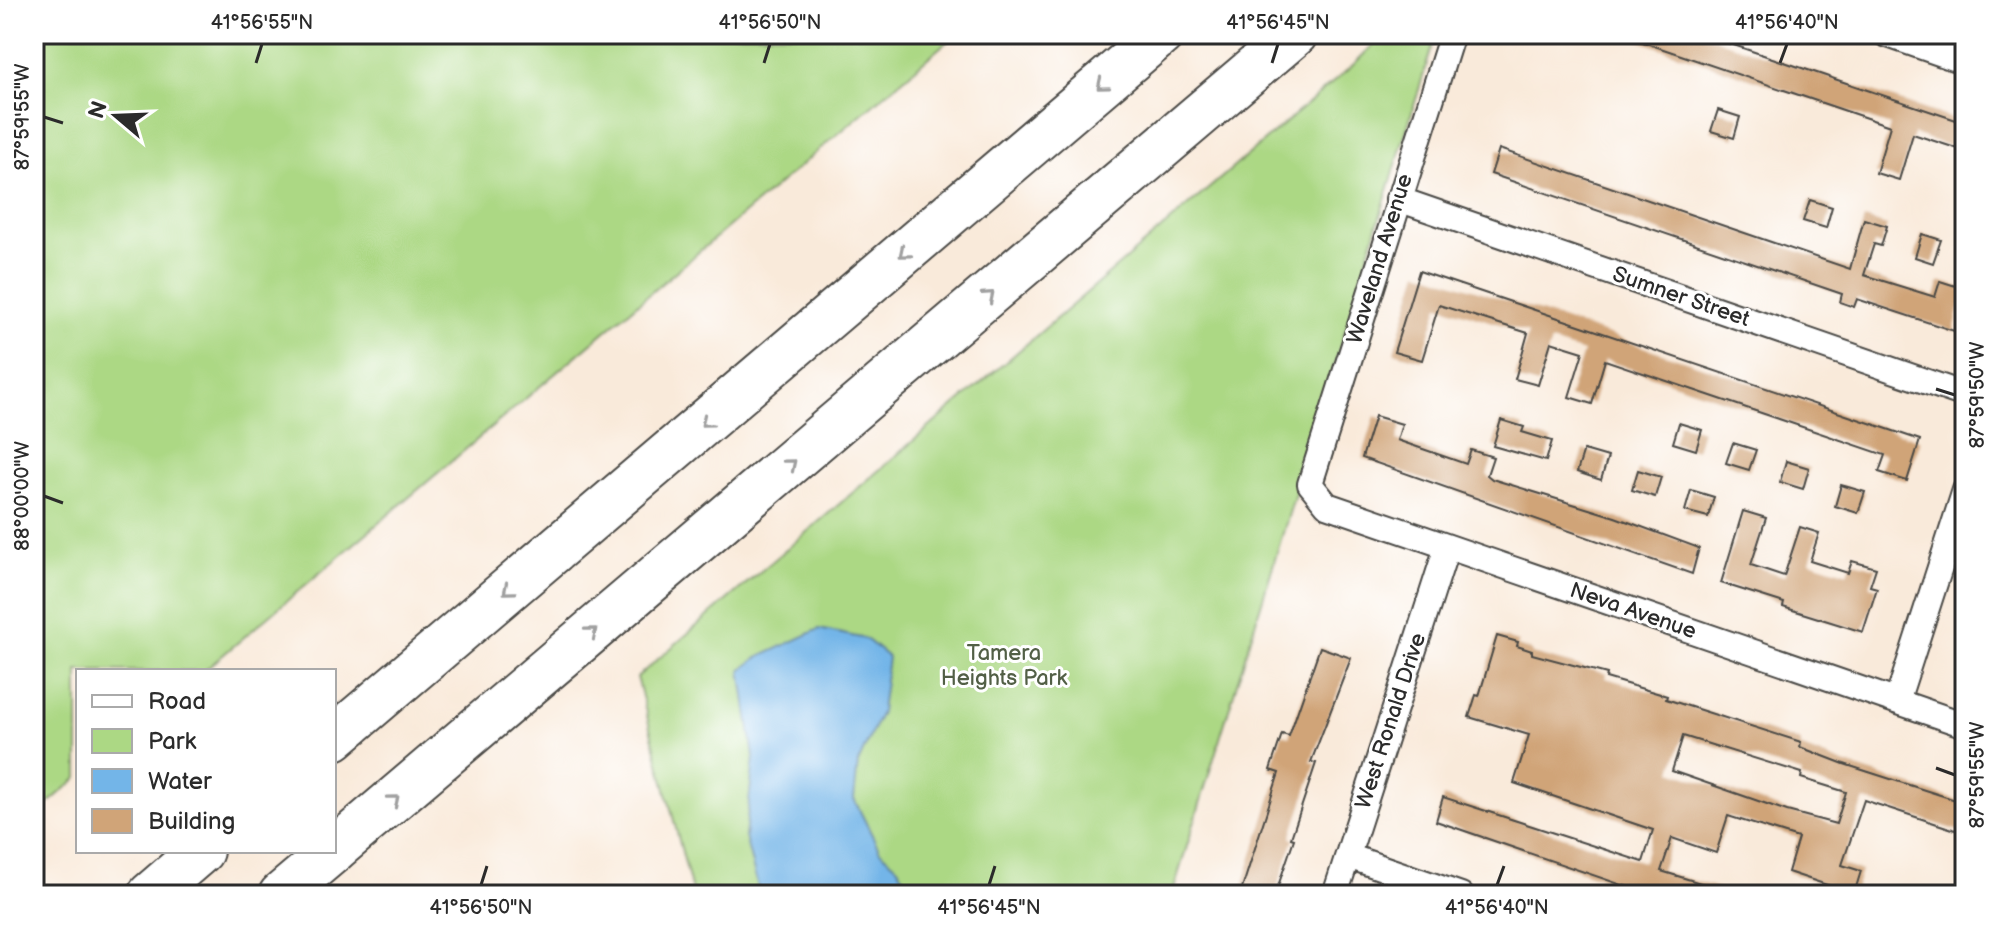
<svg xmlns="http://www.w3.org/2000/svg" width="1999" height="929" font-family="'Balsamiq Sans',sans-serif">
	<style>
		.green { fill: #acd884; stroke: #6c8258; stroke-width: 2 }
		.water { fill: #73b5e8; stroke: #4f708a; stroke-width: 2 }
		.building { fill: #d0a478; fill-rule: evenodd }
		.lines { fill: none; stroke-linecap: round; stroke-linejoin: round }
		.minor-casing { stroke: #4a4845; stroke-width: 28 }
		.motorway-casing { stroke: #4a4845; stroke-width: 48 }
		.minor { stroke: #fff; stroke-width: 24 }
		.motorway { stroke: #fff; stroke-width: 44 }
		.oneway { stroke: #a0a0a0 }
		.ticks { fill: none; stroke: #2b2b2b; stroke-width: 3 }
		.labels { text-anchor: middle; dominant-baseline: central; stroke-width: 6; stroke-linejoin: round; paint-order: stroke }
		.street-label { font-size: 22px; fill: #2b2b2b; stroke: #fff }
		.park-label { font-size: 22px; fill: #525f46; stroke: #fff }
		.neatline { fill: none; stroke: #2b2b2b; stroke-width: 3 }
		.ticks-label { font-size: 20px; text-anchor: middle; fill: #2b2b2b }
	</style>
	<rect width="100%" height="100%" fill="#fff"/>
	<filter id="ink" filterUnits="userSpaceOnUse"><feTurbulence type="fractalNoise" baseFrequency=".0125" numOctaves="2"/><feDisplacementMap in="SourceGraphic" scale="16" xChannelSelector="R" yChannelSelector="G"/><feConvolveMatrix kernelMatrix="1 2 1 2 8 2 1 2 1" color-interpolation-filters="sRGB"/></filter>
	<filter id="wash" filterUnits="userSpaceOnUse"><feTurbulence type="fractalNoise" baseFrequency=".006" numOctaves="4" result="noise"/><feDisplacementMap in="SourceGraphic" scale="32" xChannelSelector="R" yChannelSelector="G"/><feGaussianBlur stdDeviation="1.8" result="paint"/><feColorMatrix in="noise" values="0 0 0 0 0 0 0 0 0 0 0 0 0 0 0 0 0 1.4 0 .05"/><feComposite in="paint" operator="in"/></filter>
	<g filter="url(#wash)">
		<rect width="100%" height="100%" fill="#f9eada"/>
		<g class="green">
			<path d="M34,34h922l-752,637h-126v107l-44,37z"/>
			<path d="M1384,34h52l-264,861h-479l-56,-218 715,-611z"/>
		</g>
		<path class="water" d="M819,629l47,10 22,18 -7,55 -23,51 -4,36 26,52 18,16 16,28h-154l-15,-58 9,-80 -13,-87 16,-12z"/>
		<g id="blocks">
			<g class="building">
				<path d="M1632,34h69l264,89v28l-52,-17 -14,46 -23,-7 14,-47 -259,-88z"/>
				<path d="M1718,110l22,7 -6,21 -23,-7z"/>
				<path d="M1499,149l351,120 14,-50 23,7 -6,20 -7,-2 -10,31 71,22 5,-16 25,8 -11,42 -97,-32 -3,8 -14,-5 2,-8 -351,-120z"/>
				<path d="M1810,200l22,7 -6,21 -23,-7z"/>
				<path d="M1922,234l19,6 -8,23 -18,-6z"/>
				<path d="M1419,271l501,169 -13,41 -28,-9 6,-17 -280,-95 -13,44 -23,-7 14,-45 -32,-10 -13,43 -23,-6 13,-46 -89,-28 -17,55 -28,-8z"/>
				<path d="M1375,416l27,8 -5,16 69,24 5,-14 22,7 -6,18 5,4 123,38 84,31 -7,26 -330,-116z"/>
				<path d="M1501,420l23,7 -2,5 30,9 -6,20 -53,-15z"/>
				<path d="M1679,423l23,7 -6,20 -23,-7z"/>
				<path d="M1733,443l23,7 -7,20 -23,-7z"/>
				<path d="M1584,450l24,7 -7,23 -24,-8z"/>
				<path d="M1786,461l23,7 -6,21 -23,-7z"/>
				<path d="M1638,470l23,7 -6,20 -23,-7z"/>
				<path d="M1841,485l24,7 -7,21 -23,-7z"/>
				<path d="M1691,490l23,7 -6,20 -23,-6z"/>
				<path d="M1743,511l23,7 -15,47 33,11 16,-49 19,6 -9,28 38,12 4,-12 24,7 -6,18 7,2 -14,44 -80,-25 1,-4 -63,-20z"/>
				<path d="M1497,636l21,6 -1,4 15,5v3l75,20 -1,4 61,18 -1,3 135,43 -1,5 44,17 121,39v30l-101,-33 -22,65 19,6 -7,23 -66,-22 10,-34 -70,-22 -12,37 -44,-15 -11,33 66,20 -1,4h-75l-215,-74 7,-24 200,65 10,-32 -139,-47 15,-48 -60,-18 7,-22 3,1zM1683,736l119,37 -1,5 45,14 -10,32 -49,-13 -115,-40z"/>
				<path d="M1320,647l31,11 -40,104 5,1 -25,75 3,1 -19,56h-35l39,-122 -9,-3 12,-36 7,2z"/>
			</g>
		</g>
	</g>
	<g filter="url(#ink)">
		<use href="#blocks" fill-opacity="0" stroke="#4a4845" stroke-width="2"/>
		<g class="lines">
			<g class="minor-casing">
				<g id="minor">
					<path d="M1452,34l-142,450 17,21 638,220"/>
					<path d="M1885,34l80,28"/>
					<path d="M1398,199l567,196"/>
					<path d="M1897,701l68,-211"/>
					<path d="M1348,856l113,39"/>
					<path d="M1335,895l112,-348"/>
				</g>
			</g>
			<g class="motorway-casing">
				<g id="motorway">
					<path d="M334,738l827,-704"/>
					<path d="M334,850l961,-816"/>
					<path d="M150,895l51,-44"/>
					<path d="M281,895l52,-44"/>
				</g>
			</g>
			<use href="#minor" class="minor"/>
			<use href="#motorway" class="motorway"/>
		</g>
		<defs><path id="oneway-chevron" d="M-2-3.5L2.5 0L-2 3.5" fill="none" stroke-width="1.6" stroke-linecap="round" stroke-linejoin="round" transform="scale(2)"/></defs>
		<g class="oneway">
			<use href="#oneway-chevron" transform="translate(1102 85) rotate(140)"/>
			<use href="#oneway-chevron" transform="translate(904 253) rotate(140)"/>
			<use href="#oneway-chevron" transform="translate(989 296) rotate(-41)"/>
			<use href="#oneway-chevron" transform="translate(706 422) rotate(140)"/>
			<use href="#oneway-chevron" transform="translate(791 464) rotate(-40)"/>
			<use href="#oneway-chevron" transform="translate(508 590) rotate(140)"/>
			<use href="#oneway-chevron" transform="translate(592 632) rotate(-40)"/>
			<use href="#oneway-chevron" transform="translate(394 800) rotate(-40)"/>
		</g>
	</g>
	<path class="ticks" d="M256,63l6,-19M764,63l6,-19M1272,63l6,-19M1780,63l7,-19M44,117l19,6M1936,389l19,6M44,496l19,7M1936,768l19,7M481,885l6,-19M989,885l6,-19M1497,885l7,-19"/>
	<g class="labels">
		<g class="street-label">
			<text transform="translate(1380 259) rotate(-73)">Waveland Avenue</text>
			<text transform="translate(1681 297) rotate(19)">Sumner Street</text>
			<text transform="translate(1633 611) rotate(19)">Neva Avenue</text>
			<text transform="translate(1391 721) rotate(-72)">West Ronald Drive</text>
		</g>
		<g class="park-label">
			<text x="1004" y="653">Tamera<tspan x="1004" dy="25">Heights Park</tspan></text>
		</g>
	</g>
	<rect width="1999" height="929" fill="none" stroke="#fff" stroke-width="88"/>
	<rect x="76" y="669" width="260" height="184" fill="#ffffff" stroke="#aaaaaa" stroke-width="2"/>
	<rect x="92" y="695" width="40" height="12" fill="#ffffff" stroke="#aaaaaa" stroke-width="2"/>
	<text x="148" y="709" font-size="24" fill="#2b2b2b">Road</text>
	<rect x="92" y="729" width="40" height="24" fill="#acd884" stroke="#aaaaaa" stroke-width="2"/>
	<text x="148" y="749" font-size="24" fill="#2b2b2b">Park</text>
	<rect x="92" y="769" width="40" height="24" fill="#73b5e8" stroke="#aaaaaa" stroke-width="2"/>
	<text x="148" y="789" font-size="24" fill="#2b2b2b">Water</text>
	<rect x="92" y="809" width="40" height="24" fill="#d0a478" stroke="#aaaaaa" stroke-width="2"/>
	<text x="148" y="829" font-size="24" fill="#2b2b2b">Building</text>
	<g transform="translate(116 116) rotate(289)" stroke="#ffffff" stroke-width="6" paint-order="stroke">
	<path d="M0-6L14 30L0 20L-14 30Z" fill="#2b2b2b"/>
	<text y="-12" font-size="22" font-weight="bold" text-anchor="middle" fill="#2b2b2b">N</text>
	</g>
	<rect x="44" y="44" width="1911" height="841" class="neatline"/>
	<g class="ticks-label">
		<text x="262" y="29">41°56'55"N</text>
		<text x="770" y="29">41°56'50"N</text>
		<text x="1278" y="29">41°56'45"N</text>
		<text x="1787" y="29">41°56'40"N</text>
		<text transform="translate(22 117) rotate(-90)" y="7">87°59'55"W</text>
		<text transform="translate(1977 395) rotate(-90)" y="7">87°59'50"W</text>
		<text transform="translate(22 496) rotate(-90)" y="7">88°00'00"W</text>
		<text transform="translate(1977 775) rotate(-90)" y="7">87°59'55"W</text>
		<text x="481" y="914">41°56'50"N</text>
		<text x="989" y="914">41°56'45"N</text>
		<text x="1497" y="914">41°56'40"N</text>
	</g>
</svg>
